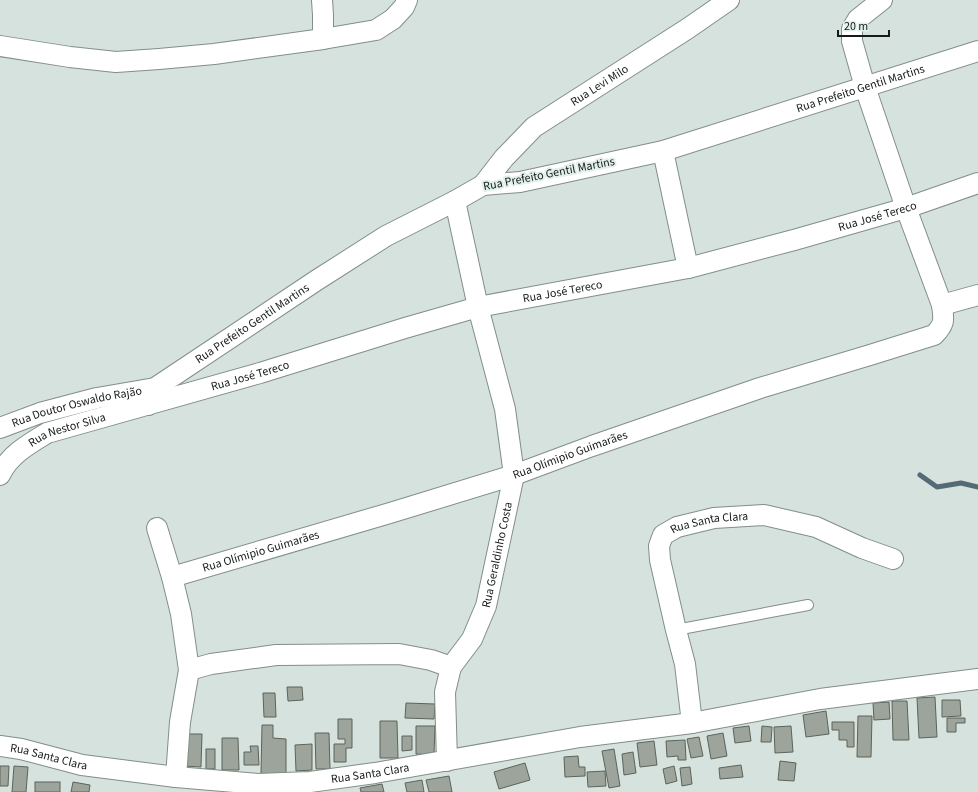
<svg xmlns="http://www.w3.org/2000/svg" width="978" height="792" font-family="'Source Sans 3',sans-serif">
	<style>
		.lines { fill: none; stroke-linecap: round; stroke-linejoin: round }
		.stream { stroke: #546a75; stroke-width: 5 }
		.building { fill: #9ca49b; stroke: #5c635a }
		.lane-casing { stroke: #828e89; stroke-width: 12 }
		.street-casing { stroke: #828e89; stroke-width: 22 }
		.lane { stroke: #fff; stroke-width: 10 }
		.street { stroke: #fff; stroke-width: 20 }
		.labels { text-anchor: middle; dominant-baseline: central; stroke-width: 4; stroke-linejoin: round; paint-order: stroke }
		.street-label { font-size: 12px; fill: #161a19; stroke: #e2f0ea }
	</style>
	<rect width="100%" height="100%" fill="#d5e2dd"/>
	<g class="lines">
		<path class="stream" d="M920,475l17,12 24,-4 17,4"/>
	</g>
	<g class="building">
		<path d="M287,687h15l1,13 -15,1z"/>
		<path d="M263,693h12l1,24h-12z"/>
		<path d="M935,697l2,40 -18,1 -2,-40z"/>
		<path d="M942,700h18l1,16 -19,1z"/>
		<path d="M892,701h15l2,39h-16z"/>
		<path d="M889,702l1,17 -16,1 -1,-17z"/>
		<path d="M406,703l29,1 -1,15 -29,-1z"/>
		<path d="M826,711l3,23 -23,3 -3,-22z"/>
		<path d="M858,716h14l-1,41h-14z"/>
		<path d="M947,718h18v5h-9v9h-9z"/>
		<path d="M338,719h14v29h-6v14h-12v-18h11v-5h-7z"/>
		<path d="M380,721h17l1,37h-18z"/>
		<path d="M832,722h22v25h-7v-7h-8v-10h-7z"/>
		<path d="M262,725h11v13l13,1v35h-25z"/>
		<path d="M416,726h19l-1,29 -18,-1z"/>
		<path d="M749,726l2,15 -16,2 -2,-15z"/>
		<path d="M762,726l10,1 -1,15h-10z"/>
		<path d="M791,726l2,26 -18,1 -1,-26z"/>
		<path d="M315,733h14l1,36h-14z"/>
		<path d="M723,733l4,23 -16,3 -4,-23z"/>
		<path d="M185,734h17l-1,33 -17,-1z"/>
		<path d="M402,736h10v14l-10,1z"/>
		<path d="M699,737l4,19 -12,2 -4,-19z"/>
		<path d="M222,738h16l1,32h-17z"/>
		<path d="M685,740l1,20h-8v-4l-11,1 -1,-16z"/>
		<path d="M654,741l3,24 -17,2 -3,-24z"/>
		<path d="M312,744v26l-16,1 -1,-26z"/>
		<path d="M250,746h8l1,19h-15v-13h7z"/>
		<rect x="206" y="749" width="9" height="20"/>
		<path d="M614,749l6,37 -11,2 -7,-37z"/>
		<path d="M633,752l3,21 -12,2 -2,-21z"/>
		<path d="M578,756l1,11h6v9l-20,1 -1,-20z"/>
		<path d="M780,761l16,2 -2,18 -16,-1z"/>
		<path d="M525,763l5,17 -31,9 -5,-17z"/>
		<path d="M741,765l2,12 -23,2 -1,-11z"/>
		<path d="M0,766h9l-1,20h-8z"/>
		<path d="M14,766l14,1 -2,25h-14z"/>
		<path d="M674,766l3,15 -11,3 -3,-15z"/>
		<path d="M690,767l2,17 -10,2 -2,-18z"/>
		<path d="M605,771l1,15 -18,1 -1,-15z"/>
		<path d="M449,776l3,16h-23l-3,-12z"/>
		<path d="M422,780l2,12h-17l-2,-9z"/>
		<rect x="35" y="782" width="25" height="10"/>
		<path d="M73,782l17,3 -1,7h-18z"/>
		<path d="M382,784l2,8h-23l-1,-4z"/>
	</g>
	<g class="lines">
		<g class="lane-casing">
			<path id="lane" d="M676,630l132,-25"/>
		</g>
		<g class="street-casing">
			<g id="street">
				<path d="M322,0l1,15v24"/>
				<path d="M0,46l70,11 46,5 43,-3 55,-5 109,-15 53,-9 17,-11 11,-12 3,-7"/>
				<path d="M663,151l25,117"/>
				<path id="s1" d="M483,185l21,-27 30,-31 153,-98 42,-29"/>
				<path d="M942,305l36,-10"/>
				<path id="s2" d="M148,405l7,-17 162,-108 69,-44 69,-35 28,-16 37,-3 143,-31 315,-100"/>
				<path id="s3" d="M0,428l40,-15 57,-15 58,-10"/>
				<path id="s4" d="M0,475c9,-20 29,-31 47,-42l213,-60 145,-45 73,-21 210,-39 106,-28 112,-32 72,-25"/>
				<path d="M157,528l15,49"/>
				<path d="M189,670l22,-6 65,-9 123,-1 32,6 20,7"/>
				<path id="s5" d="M692,723l-7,-59 -9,-34 -16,-70 -1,-14 4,-11 14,-8 37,-9 50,-3 52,12 46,21 31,11"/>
				<path id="s6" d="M0,746l21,3 61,16 94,12 82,7 52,-2 65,-9 205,-36 112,-14 128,-24 158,-20"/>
				<path id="s7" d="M447,761l-2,-69 6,-25 21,-28 14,-33 28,-131 -9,-66 -27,-102 -23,-106"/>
				<path id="s8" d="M176,777l4,-55 9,-52 -8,-56 -9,-37 218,-64 124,-38 78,-29 168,-58 110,-33 64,-20c11,-11 10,-15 8,-30l-36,-97 -41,-121 -13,-46v-12l6,-10 24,-19"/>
			</g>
		</g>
		<use href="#lane" class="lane"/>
		<use href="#street" class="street"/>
	</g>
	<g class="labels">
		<g class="street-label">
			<text stroke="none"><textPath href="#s1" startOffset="155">Rua Levi Milo</textPath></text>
			<text stroke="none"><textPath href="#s2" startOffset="795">Rua Prefeito Gentil Martins</textPath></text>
			<text transform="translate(549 174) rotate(-11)">Rua Prefeito Gentil Martins</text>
			<text stroke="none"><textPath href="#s4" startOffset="923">Rua José Tereco</textPath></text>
			<text stroke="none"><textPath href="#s4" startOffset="599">Rua José Tereco</textPath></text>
			<text stroke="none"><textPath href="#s2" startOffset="135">Rua Prefeito Gentil Martins</textPath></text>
			<text stroke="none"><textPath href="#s4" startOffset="275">Rua José Tereco</textPath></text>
			<text stroke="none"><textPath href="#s3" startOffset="80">Rua Doutor Oswaldo Rajão</textPath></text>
			<text stroke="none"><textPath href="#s4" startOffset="84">Rua Nestor Silva</textPath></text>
			<text stroke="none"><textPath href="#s8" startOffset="619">Rua Olímipio Guimarães</textPath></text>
			<text stroke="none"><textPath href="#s5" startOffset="241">Rua Santa Clara</textPath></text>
			<text stroke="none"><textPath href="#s8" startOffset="295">Rua Olímipio Guimarães</textPath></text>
			<text stroke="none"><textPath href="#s7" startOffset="218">Rua Geraldinho Costa</textPath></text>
			<text stroke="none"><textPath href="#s6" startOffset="50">Rua Santa Clara</textPath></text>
			<text stroke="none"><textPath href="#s6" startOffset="374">Rua Santa Clara</textPath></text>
		</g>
	</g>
	<path d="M838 30v6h51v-6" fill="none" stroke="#161a19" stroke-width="2"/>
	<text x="844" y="30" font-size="12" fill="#161a19" stroke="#e2f0ea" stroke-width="3" paint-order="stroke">20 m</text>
</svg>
